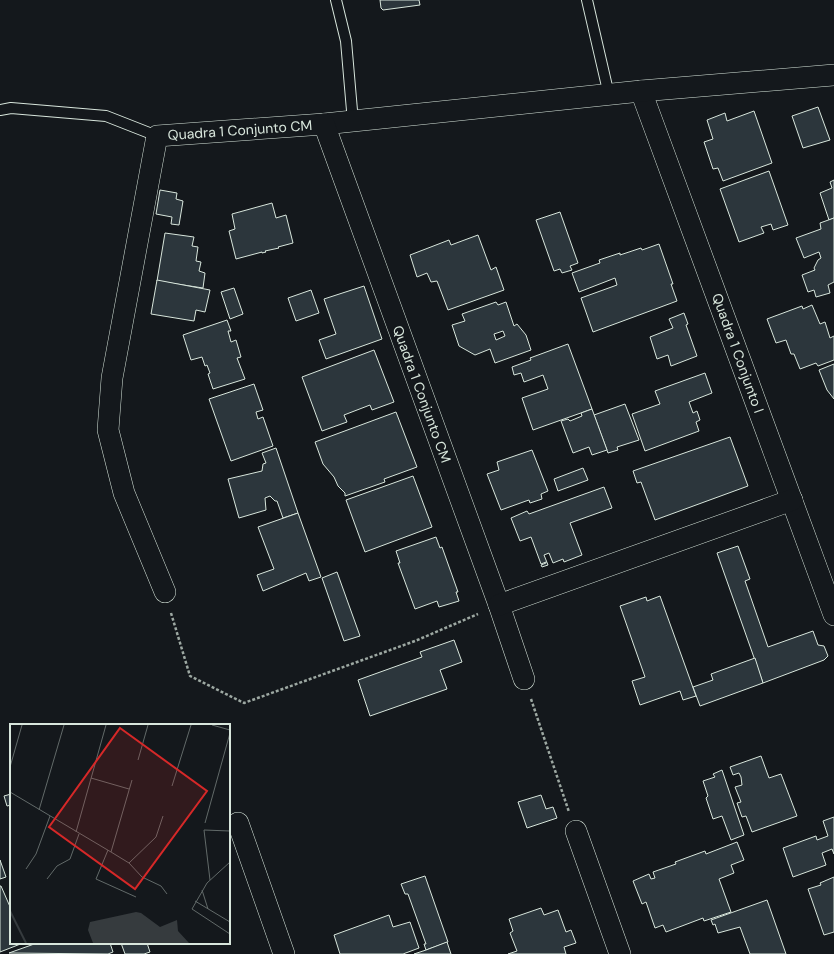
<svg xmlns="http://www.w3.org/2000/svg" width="834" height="954" font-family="'DM Sans',sans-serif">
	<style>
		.building { fill: #2c363c; stroke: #d8e6dc; fill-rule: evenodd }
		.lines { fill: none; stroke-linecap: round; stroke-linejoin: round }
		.service-casing { stroke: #d8e6dc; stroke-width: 12 }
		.minor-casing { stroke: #d8e6dc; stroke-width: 22 }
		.path { stroke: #9da8a2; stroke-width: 2.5; stroke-dasharray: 3 2; stroke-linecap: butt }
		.service { stroke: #14181c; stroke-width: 10 }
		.minor { stroke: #14181c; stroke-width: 21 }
		.labels { text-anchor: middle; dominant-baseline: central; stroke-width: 3; stroke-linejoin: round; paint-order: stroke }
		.street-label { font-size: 14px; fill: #d8e6dc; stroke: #14181c }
		.inset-river { fill: none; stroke: #363b3e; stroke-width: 2 }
		.inset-road { fill: none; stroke: #626a69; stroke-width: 1 }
		.view { fill: #d62828; fill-opacity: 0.15; stroke: #d62828; stroke-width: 2 }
		.inset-edge { fill: none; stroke: #d8e6dc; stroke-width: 2 }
	</style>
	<rect width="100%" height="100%" fill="#14181c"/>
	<g class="building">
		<path d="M380,0h39l1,5 -37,5 -2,-2z"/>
		<path d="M818,107l12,33 -27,8 -11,-32z"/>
		<path d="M754,111l18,52 -49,18 -5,-13 -5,1 -9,-27 9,-3 -6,-19 18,-7 2,8z"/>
		<path d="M769,171l19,54 -15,5 -2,-6 -10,3 3,6 -25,9 -19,-53z"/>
		<path d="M834,180v38l-5,2 -9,-27 12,-5 -2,-6z"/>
		<path d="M160,190l17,3 -1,6 7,2 -4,24 -8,-1 1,-7 -16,-3z"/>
		<path d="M272,203l4,15 10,-3 7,28 -15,4 1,1 -14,3 1,1 -4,1v-1l-26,7 -7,-28 6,-2 -3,-15z"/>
		<path d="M560,212l18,51 -8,3 2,4 -10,3 -2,-4 -6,2 -18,-51z"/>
		<path d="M834,218v64l-6,3 2,8 -14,4 -2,-7 -6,2 -6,-17 13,-5 -1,-2 4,-8 3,-2 -2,-6 -15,6 -8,-20 25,-9 -1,-6z"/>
		<path d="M165,233l29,4 -2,9 6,1 -2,14 5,1 -2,9 6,2 -2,15 -46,-7z"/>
		<path d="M478,235l13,35 5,-3 8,23 -56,20 -11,-29 -6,1 -4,-9 -10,4 -7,-22 39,-15 2,5z"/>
		<path d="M659,244l14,40h-2l6,17 -84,31 -12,-34 36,-13 -2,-7 -36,14 -7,-19 28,-10 -1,-3 21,-7v2l21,-7 1,2z"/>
		<path d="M157,280l53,10 -5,22 -9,-2 -2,11 -43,-7z"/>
		<path d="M364,286l18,53 -56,20 -7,-19 17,-6 -12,-35z"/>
		<path d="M234,288l9,26 -13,5 -9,-27z"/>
		<path d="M311,290l8,23 -23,8 -8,-23z"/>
		<path d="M496,302l2,3 8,-3 8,24 3,-2 9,11 5,15 -36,13 -5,-14 -15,6 -16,-9 -7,-21 13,-4 -3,-7zM503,331l2,5 -9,4 -2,-6z"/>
		<path d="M812,305l8,19 5,-2 5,16 4,-2v24l-16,6 -2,-3 -16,6 -6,-15h-3l-5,-14 -10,3 -9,-24 35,-13 1,3z"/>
		<path d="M684,313l4,11 -2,1 11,31 -26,10 -3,-11 -11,4 -7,-22 23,-9 -4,-9z"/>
		<path d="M227,320l4,11h-3l3,11 5,-2 5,17 -4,1 8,21 -32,10 -5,-15 2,-1 -3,-8 -2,1 -3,-9 -11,3 -8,-25z"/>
		<path d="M568,344l24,65 -59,21 -11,-32 26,-9 -5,-14 -19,7 -3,-9 -7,2 -2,-8 19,-7 -1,-2z"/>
		<path d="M374,350l20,52 -22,8 -2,-5 -26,10 3,7 -25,9 -20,-54z"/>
		<path d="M834,364v35l-7,-9 -8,-20z"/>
		<path d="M705,373l7,20 -23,9 4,11 4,-2 3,9 -4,2 3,9 -54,20 -13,-37 28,-10 -5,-13z"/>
		<path d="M254,384l9,26 -7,2 2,7 5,-2 10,29 -42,15 -22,-62z"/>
		<path d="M625,404l14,36 -22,7 1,3 -10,3 -14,-38z"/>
		<path d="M592,409l15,41 -15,5 -3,-8 -16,6 -12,-32 7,-2 2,2 12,-5 -1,-3z"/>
		<path d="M396,412l21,55 -33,12 1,3 -40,14v-3l-7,-7 -4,-9 -11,-13 -8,-22z"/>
		<path d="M730,437l18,49 -93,34 -14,-38 -4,1 -4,-12z"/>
		<path d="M276,448l22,65 -15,5 -6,-17h-2l-5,-5 -5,2 1,12 -27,8 -11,-39 34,-8 1,-7 3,-1 -4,-10z"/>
		<path d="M532,450l16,41 -7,3 1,5 -12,4 -1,-3 -3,1 -25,9 -14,-36 12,-4 -2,-8z"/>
		<path d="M583,468l5,12 -30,11 -4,-12z"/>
		<path d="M413,476l19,51 -67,25 -19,-52z"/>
		<path d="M604,487l8,21 -42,15 12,32 -18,7 -1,-3 -10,4 -4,-10 -5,2 4,10 -6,2 -1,-2 5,-2v-1l-5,2 -10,-27 -11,4 -9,-23 16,-7 2,3z"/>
		<path d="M298,513l23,64 -12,4 -3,-8 -43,18 -6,-16 17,-6 -16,-42z"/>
		<path d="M436,537l4,11 2,-1 16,45h-2l3,9 -20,6 -2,-6 -22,8 -17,-46h2l-4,-12z"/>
		<path d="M738,546l12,33 -5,2 23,66 45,-16 5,14 6,1 4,10 -4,4 -61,23 -46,-130z"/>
		<path d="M337,572l23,64 -16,5 -22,-63z"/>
		<path d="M660,596l36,100 -13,4 -3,-9 -40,14 -8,-24 13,-4 -25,-71 26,-9 1,4z"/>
		<path d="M454,640l8,22 -22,8 7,19 -77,27 -12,-36 64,-23 -2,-5z"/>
		<path d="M755,658l8,25 -63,23 -7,-19 20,-7 -2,-6z"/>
		<path d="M761,756l8,22 12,-4 16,42 -45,16 -6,-16 -4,1 -5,-14 4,-1 -6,-15 7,-2 -1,-8 -2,-4 -6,2 -3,-8z"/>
		<path d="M722,770l22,65 -13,5 -9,-24 -9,3 -7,-21 2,-2 -5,-15 12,-4 -2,-3z"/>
		<path d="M11,794v11l-4,1 -3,-10z"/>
		<path d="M541,795l5,14 7,-2 4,11 -30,10 -9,-26z"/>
		<path d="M834,817v37l-2,-5 -10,4 4,12 -33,12 -10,-29 33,-12 1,4 11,-4 -5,-15z"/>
		<path d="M737,842l7,18 -13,5 3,8 -15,6 12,33 -27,9 -1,-3 -37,14 -3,-7 -8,3 -9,-26 -4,2 -9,-23 16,-7 2,5 4,-1 -2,-6 23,-8 -1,-2 30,-11 1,3z"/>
		<path d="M0,860l6,17 -6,2z"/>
		<path d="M425,876l23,66 -22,8 -2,-6h2l-18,-50h-3l-4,-10z"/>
		<path d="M834,877v55l-10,3 -16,-46 13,-4 -1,-2z"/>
		<path d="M0,886h1l10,23v34h12l-23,9z"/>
		<path d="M767,900l19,54h-36l-10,-27 -22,6 -3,-9 -2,1 -2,-5z"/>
		<path d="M541,908l3,7 14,-5 8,22 5,-2 5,13 -12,4 2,7h-58l9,-3 -7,-18 3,-2 -4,-12z"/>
		<path d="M389,915l4,12 17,-5 9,26 -16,6h-63l-6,-19z"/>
		<path d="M447,942l4,12h-37l12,-4z"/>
		<path d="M37,943h73l3,9 -5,2 -99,-1z"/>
		<path d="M121,943h26l3,9 -6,2h-19z"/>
	</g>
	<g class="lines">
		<g class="service-casing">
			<g id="service">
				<path d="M336,0l10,41 7,81"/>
				<path d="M587,0l22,95"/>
				<path d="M0,110l11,-2 95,8 51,20"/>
			</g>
		</g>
		<g class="minor-casing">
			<g id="minor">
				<path d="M641,91l193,524"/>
				<path d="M324,124l317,-33 193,-16"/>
				<path d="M165,592l-41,-99 -16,-63 4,-52 45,-242 167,-12 175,481 25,74"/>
				<path d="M499,605l293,-105"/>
				<path d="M238,823l46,131"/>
				<path d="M576,831l44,123"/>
			</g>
		</g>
		<g class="path">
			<path d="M171,613l19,63 54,27 171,-62 63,-27"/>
			<path d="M531,699l38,113"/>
		</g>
		<use href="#service" class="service"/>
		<use href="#minor" class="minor"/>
	</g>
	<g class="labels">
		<g class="street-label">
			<text transform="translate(240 130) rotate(-4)">Quadra 1 Conjunto CM</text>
			<text transform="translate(738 353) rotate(70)">Quadra 1 Conjunto I</text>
			<text transform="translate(422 394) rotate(70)">Quadra 1 Conjunto CM</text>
		</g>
	</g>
	<g transform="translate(10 724)">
		<rect width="220" height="220" fill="#14181c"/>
		<path d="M126,188l5,1 19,14 17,-7 1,11 11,12h-96l-5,-13 2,-8z" fill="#363b3e"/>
		<path class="inset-river" d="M0,187l16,32"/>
		<path class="inset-road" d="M202,1l18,5M128,36l10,-35M0,43l12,-42M81,54l38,11M122,56l-21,72 18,11 27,-26 7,-21M162,62l19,-61M0,68l101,60M29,86l25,-85M195,99l25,-90M66,108l30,-107M98,126l-12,29 40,18M220,138l-23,21 -15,26 38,25M119,139l13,14 19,9 6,8M16,145l10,-15 14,-38M37,155l10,-13 13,-7 9,-25M200,156l-6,-50 26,1M192,166l6,19M185,177l35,21"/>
		<path class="view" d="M110,4l87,63 -72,98 -86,-62z"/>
		<rect width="220" height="220" class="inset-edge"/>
	</g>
</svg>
